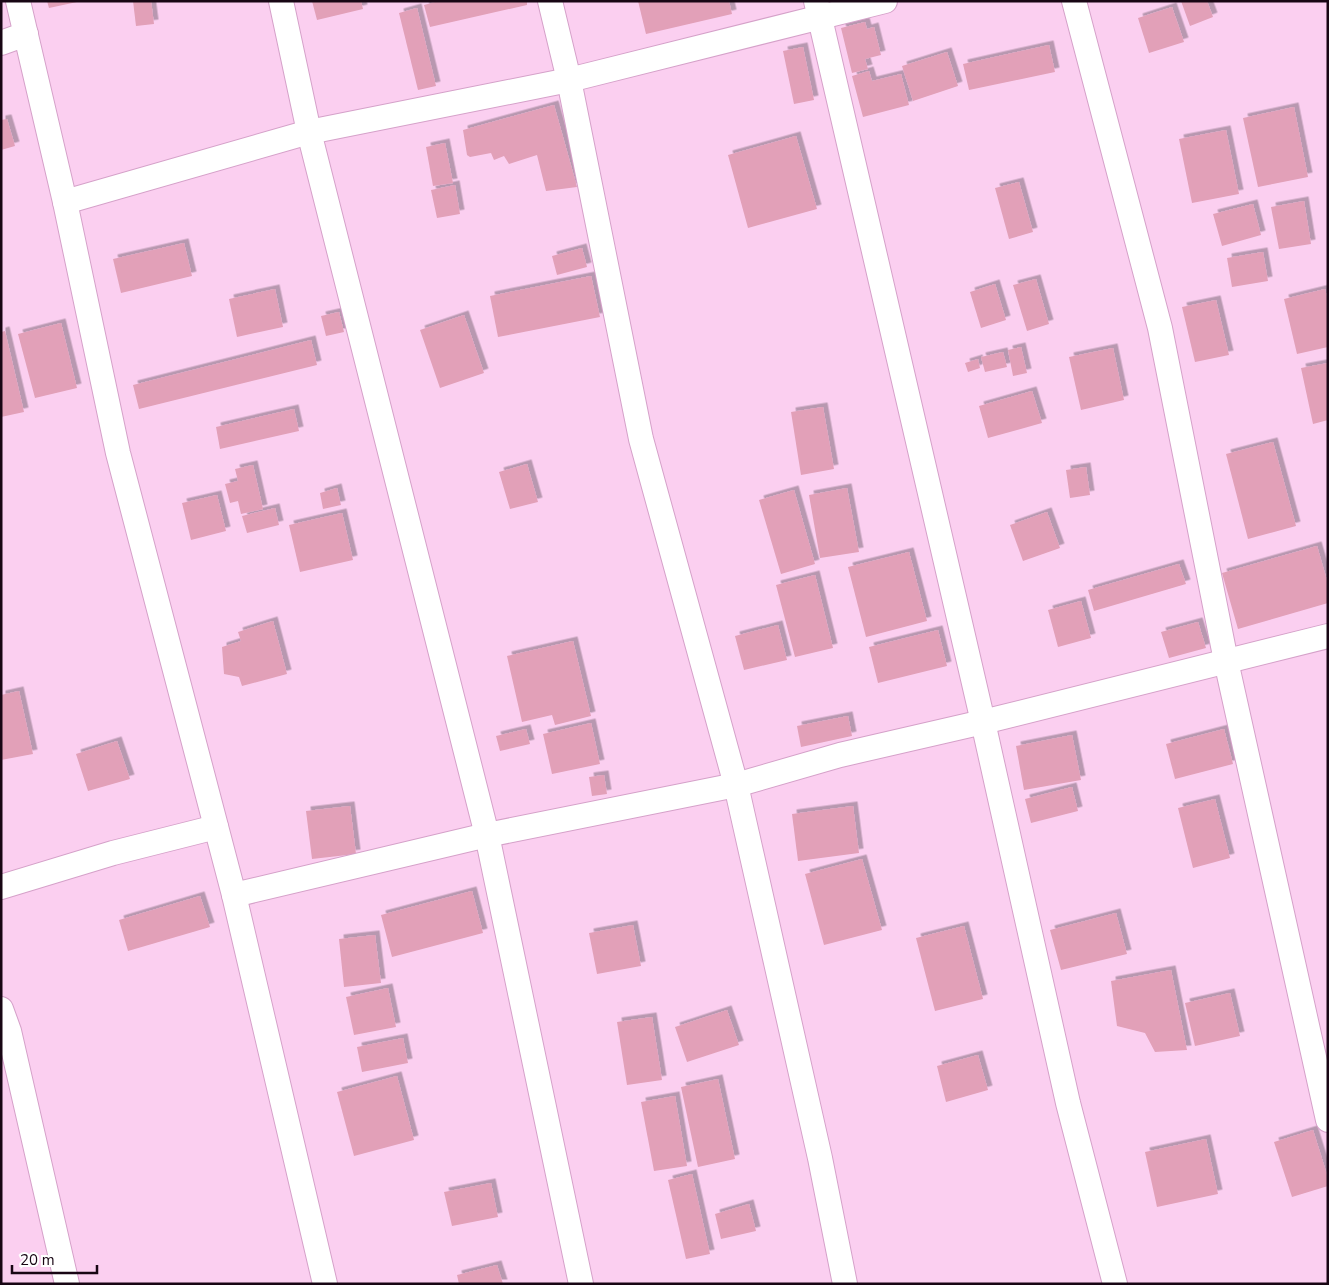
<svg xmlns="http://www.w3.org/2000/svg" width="1329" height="1285" font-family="'Nunito Sans',sans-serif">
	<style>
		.building { fill: #e2a0b8; filter: url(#shadow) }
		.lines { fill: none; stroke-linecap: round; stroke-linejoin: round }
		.minor-casing { stroke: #d5a1c9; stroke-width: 26 }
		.minor { stroke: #fff; stroke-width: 24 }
	</style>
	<defs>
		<filter id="shadow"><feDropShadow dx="4.5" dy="-4.5" stdDeviation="0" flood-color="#0004"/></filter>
	</defs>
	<rect width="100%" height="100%" fill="#fbcff0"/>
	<g class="building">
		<path d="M47,1h30v1l-28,6z"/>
		<path d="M133,1h18l3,23 -18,2z"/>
		<path d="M312,1h49l2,8 -46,11z"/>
		<path d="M439,1h88v4l-97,22 -6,-22z"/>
		<path d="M638,1h91l3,13 -86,20z"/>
		<path d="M1181,1h26l6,16 -23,9z"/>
		<path d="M1172,7l12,35 -35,11 -11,-35z"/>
		<path d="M417,8l19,78 -18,4 -19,-77z"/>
		<path d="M865,22l2,7 7,-2 7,28 -16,4 3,10 -16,4 -11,-45z"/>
		<path d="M1049,45l6,27 -86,18 -6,-26z"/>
		<path d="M803,47l11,53 -20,4 -11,-53z"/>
		<path d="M947,52l11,34 -45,15 -11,-35z"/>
		<path d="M869,71l3,10 29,-7 8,31 -46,12 -11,-41z"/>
		<path d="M554,105l23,82 -31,4 -9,-36 -28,9 -5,-8 -10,4 -3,-7 -21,4 -3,-2 -4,-25z"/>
		<path d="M1294,107l14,70 -50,10 -15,-69z"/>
		<path d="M7,119l8,27 -14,4v-30z"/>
		<path d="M1226,130l13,64 -47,9 -13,-64z"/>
		<path d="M796,136l21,73 -69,19 -20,-73z"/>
		<path d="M445,143l8,40 -20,3 -7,-39z"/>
		<path d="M1019,182l14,50 -24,7 -14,-51z"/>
		<path d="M455,185l5,29 -23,4 -6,-28z"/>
		<path d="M1304,201l7,43 -32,5 -8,-42z"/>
		<path d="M1253,204l8,31 -39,11 -9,-32z"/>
		<path d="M184,243l8,33 -71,17 -8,-34z"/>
		<path d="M582,248l5,19 -30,8 -5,-19z"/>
		<path d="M1263,252l5,29 -36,6 -5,-29z"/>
		<path d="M591,276l9,41 -102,20 -8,-41z"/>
		<path d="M1036,279l13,45 -22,7 -14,-46z"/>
		<path d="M995,284l11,36 -25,8 -11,-36z"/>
		<path d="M275,289l8,38 -46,10 -8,-38z"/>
		<path d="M1325,289l3,11v47l-31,7 -13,-55z"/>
		<path d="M1216,300l13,55 -34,7 -13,-55z"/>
		<path d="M339,312l5,20 -18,4 -5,-20z"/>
		<path d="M464,315l20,58 -44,15 -20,-58z"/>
		<path d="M61,323l16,65 -42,10 -17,-64z"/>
		<path d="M5,331l19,81 -23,5v-85z"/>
		<path d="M311,340l6,25 -178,44 -6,-24z"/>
		<path d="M1021,347l6,26 -14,3 -5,-26z"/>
		<path d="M1113,348l11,52 -43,10 -12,-53z"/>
		<path d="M1003,352l4,15 -22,5 -4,-15z"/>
		<path d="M978,359l2,9 -12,4 -3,-9z"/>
		<path d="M1328,363v57l-15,4 -12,-56z"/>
		<path d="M1032,391l10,32 -54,15 -9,-32z"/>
		<path d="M823,407l11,62 -33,6 -10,-63z"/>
		<path d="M294,409l5,22 -79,18 -4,-22z"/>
		<path d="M1273,442l23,84 -48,13 -22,-85z"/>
		<path d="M527,464l11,38 -28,7 -11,-37z"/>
		<path d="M253,465l10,44 -22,5 -3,-13 -8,2 -5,-19 13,-3 -3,-12z"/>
		<path d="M1086,467l4,28 -20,3 -4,-28z"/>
		<path d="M337,488l4,17 -18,4 -3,-16z"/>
		<path d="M847,488l12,64 -39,6 -11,-63z"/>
		<path d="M794,490l21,74 -34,10 -22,-74z"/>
		<path d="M217,495l9,36 -35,9 -9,-37z"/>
		<path d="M275,508l4,17 -32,8 -5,-17z"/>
		<path d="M1047,512l13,36 -37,13 -13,-36z"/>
		<path d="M342,513l11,47 -53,12 -11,-47z"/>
		<path d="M1317,546l11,38v19l-90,26 -16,-56z"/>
		<path d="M909,552l18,69 -61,16 -18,-70z"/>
		<path d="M1179,564l7,20 -92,27 -6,-21z"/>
		<path d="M815,575l18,73 -38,9 -19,-72z"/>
		<path d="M1081,601l10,37 -33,9 -10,-37z"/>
		<path d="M273,621l14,53 -45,12 -3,-9 -15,-3 -2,-27 19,-6 -3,-9z"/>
		<path d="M1198,622l8,26 -37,10 -8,-26z"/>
		<path d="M778,625l9,35 -43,10 -9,-34z"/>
		<path d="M938,630l9,36 -69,17 -9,-36z"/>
		<path d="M573,641l18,75 -36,9 -3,-10 -30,7 -15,-66z"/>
		<path d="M19,691l14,63 -32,6v-65z"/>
		<path d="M848,716l4,20 -51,11 -4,-21z"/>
		<path d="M591,723l9,41 -48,10 -9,-40z"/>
		<path d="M526,729l4,15 -30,7 -4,-15z"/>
		<path d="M1224,729l9,35 -58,15 -9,-35z"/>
		<path d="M1072,735l9,45 -57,10 -8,-44z"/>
		<path d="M117,741l13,38 -42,12 -12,-37z"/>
		<path d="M604,775l3,19 -15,2 -3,-19z"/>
		<path d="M1072,787l6,24 -47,12 -6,-24z"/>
		<path d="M1215,799l15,59 -37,10 -15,-60z"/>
		<path d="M350,806l6,48 -44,5 -6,-48z"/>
		<path d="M853,806l6,47 -61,8 -6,-47z"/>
		<path d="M862,859l20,71 -58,15 -19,-71z"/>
		<path d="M472,891l11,42 -91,24 -11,-42z"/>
		<path d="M200,896l10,31 -82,24 -9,-31z"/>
		<path d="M1116,913l11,41 -66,16 -11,-40z"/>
		<path d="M633,925l8,41 -44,8 -8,-41z"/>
		<path d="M964,926l19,73 -48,12 -19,-73z"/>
		<path d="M375,935l6,48 -37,4 -5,-48z"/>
		<path d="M1171,970l16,80 -32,2 -10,-19 -28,-7 -6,-45z"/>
		<path d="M388,988l8,39 -42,8 -8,-38z"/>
		<path d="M1230,993l10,43 -45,10 -10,-43z"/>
		<path d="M727,1010l12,35 -52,17 -12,-35z"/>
		<path d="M652,1017l10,63 -35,5 -10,-63z"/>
		<path d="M403,1038l5,25 -46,9 -5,-25z"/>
		<path d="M978,1055l10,35 -42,12 -9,-36z"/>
		<path d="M397,1076l17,64 -60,16 -17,-64z"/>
		<path d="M718,1079l17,80 -37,8 -17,-80z"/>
		<path d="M675,1096l12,70 -33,5 -13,-69z"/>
		<path d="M1313,1130l15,48v8l-36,11 -18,-55z"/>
		<path d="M1206,1139l12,55 -61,13 -12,-55z"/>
		<path d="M692,1174l18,80 -24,5 -18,-79z"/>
		<path d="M491,1183l7,34 -46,9 -8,-34z"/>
		<path d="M749,1204l7,27 -35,8 -6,-25z"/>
		<path d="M497,1265l6,19h-44l-2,-9z"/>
	</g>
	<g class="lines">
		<g class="minor-casing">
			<g id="minor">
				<path d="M18,1l47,201 53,251 116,442 91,389"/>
				<path d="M281,1l28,131 178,703 94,449"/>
				<path d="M550,1l19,79 72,359 95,346 84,373 25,126"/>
				<path d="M816,1l167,721 85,381 47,181"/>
				<path d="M1074,1l86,327 66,333 102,459"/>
				<path d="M1,43l25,-9"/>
				<path d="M65,202l244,-70 260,-52 316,-79"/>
				<path d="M1,887l112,-34 103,-26"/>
				<path d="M234,895l253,-60 249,-50 104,-30 143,-33 345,-86"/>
				<path d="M1,1009l8,22 58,253"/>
			</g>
		</g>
		<use href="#minor" class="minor"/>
	</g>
	<rect width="1329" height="1285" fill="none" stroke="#180614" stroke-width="5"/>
	<path d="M12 1265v8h85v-8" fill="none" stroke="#180614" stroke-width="2.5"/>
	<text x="20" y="1265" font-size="15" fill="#180614" stroke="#ffffff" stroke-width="4" paint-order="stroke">20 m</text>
</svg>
